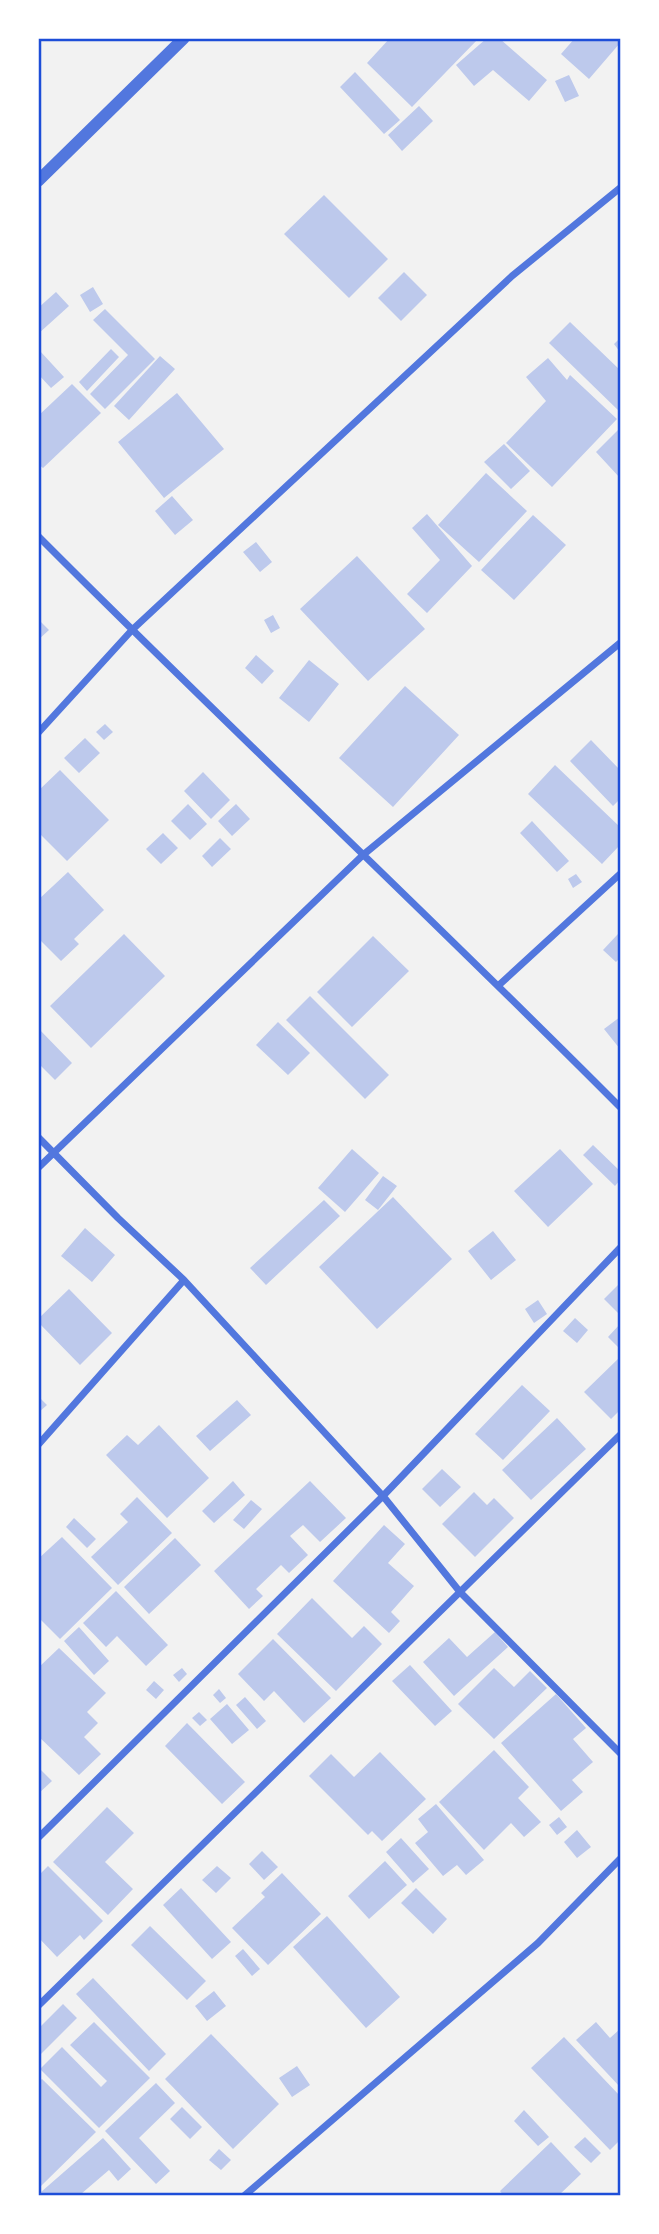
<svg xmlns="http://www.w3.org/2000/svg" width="659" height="2234" viewBox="0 0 659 2234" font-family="'Public Sans',sans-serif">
<rect width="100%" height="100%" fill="#f2f2f2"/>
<path fill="#bdc9ec" d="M390 38H479L412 107 367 63Z
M487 38H499L547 80 529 101 493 70 474 86 456 65Z
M575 38H618L620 43 589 79 561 54Z
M355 72 400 120 384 134 340 87Z
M569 75 579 96 565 102 555 81Z
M419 106 433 121 402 151 388 135Z
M324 195 388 259 349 298 284 234Z
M404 272 427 295 401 321 378 298Z
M93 287 103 304 90 312 80 295Z
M56 292 69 306 38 334V308Z
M105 309 155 359 105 409 90 394 128 355 93 320Z
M570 322 620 370V412L549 343Z
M620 338V352L614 344Z
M111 349 119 357 87 391 79 382Z
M40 351 64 377 51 388 38 374Z
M160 356 175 369 129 420 114 406Z
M548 358 567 380 570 375 617 419 552 487 506 443 546 401 526 377Z
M72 384 101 413 43 468 38 464V416Z
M177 393 224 449 164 498 118 442Z
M620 428V478L596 452Z
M504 444 530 471 511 489 484 462Z
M486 473 527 511 479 562 438 525Z
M172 496 193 520 175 535 155 511Z
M427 514 472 566 427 613 407 594 440 560 412 528Z
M533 515 566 545 514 600 481 570Z
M256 542 272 562 260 572 243 552Z
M357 556 425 629 368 681 300 609Z
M273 615 280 628 271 633 264 620Z
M38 619 49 630 38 640Z
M256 655 274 671 262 684 245 668Z
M309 660 339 684 309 722 279 698Z
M405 686 459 735 393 807 339 758Z
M105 724 113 732 104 740 96 732Z
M85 738 100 753 79 773 64 758Z
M591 740 620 770V799L613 806 570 761Z
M555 765 620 827V845L602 864 528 794Z
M60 770 109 820 67 861 38 832V791Z
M203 772 230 800 211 819 184 791Z
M188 804 207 824 190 840 171 821Z
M236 804 250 819 232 836 218 821Z
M532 821 569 861 557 872 520 833Z
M163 833 178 848 161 864 146 849Z
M220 838 231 849 212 867 202 856Z
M68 872 104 910 74 939 79 944 61 961 38 938V900Z
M576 874 582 882 573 888 568 879Z
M124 934 165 976 91 1048 50 1006Z
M618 934 620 936V958L616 962 603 950Z
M373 936 409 971 352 1027 317 992Z
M310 996 389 1075 365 1099 286 1020Z
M620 1017V1049L604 1029Z
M278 1022 310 1053 288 1075 256 1045Z
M38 1028 72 1063 55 1080 38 1063Z
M593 1145 620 1171V1180L615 1186 583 1155Z
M352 1149 379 1173 345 1212 318 1188Z
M560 1149 593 1184 548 1227 514 1191Z
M383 1176 397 1186 378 1210 365 1200Z
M393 1197 452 1259 377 1329 319 1267Z
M324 1200 340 1216 266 1285 250 1268Z
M85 1228 115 1255 92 1282 61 1256Z
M493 1231 516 1260 491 1280 468 1251Z
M620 1283V1315L604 1299Z
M69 1289 112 1333 80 1365 38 1322V1319Z
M538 1300 547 1314 534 1323 525 1309Z
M575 1318 588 1330 577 1343 563 1331Z
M620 1324V1349L608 1337Z
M620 1357V1410L611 1419 584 1392Z
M522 1385 550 1411 503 1460 475 1434Z
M38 1396 47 1405 38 1413Z
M237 1400 251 1415 210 1451 196 1436Z
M557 1418 586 1449 531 1500 502 1470Z
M159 1425 209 1478 167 1518 106 1455 127 1435 138 1445Z
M442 1469 461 1487 440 1507 422 1489Z
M233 1481 245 1495 214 1523 202 1511Z
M310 1481 346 1518 320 1542 303 1525 290 1536 308 1555 289 1573 281 1565 256 1589 263 1596 249 1609 214 1571Z
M474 1492 487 1505 494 1498 514 1518 475 1557 442 1524Z
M137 1497 172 1533 118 1585 91 1557 128 1522 120 1514Z
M251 1500 262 1509 244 1529 233 1520Z
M74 1518 96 1539 87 1548 66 1527Z
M384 1525 405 1544 388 1563 414 1586 391 1612 400 1621 389 1633 333 1581Z
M62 1537 112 1588 60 1639 38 1617V1559Z
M175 1538 201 1565 149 1614 124 1587Z
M116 1591 168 1645 146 1666 117 1636 106 1647 83 1623Z
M312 1598 352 1638 364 1626 382 1644 336 1691 277 1634Z
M79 1627 109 1661 94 1675 64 1641Z
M495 1632 508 1647 454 1696 423 1662 449 1638 467 1657Z
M273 1639 331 1698 304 1723 274 1691 264 1701 238 1674Z
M59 1648 106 1693 87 1712 98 1723 84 1737 101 1754 79 1775 38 1736V1668Z
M410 1665 452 1711 435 1726 392 1681Z
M182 1668 187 1674 179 1682 173 1675Z
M494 1668 514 1687 530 1671 547 1688 494 1739 458 1704Z
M154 1681 164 1690 156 1699 146 1690Z
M219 1689 226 1698 220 1703 213 1695Z
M556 1694 586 1728 573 1739 593 1762 572 1780 583 1792 561 1811 501 1743Z
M245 1697 266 1721 257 1729 236 1705Z
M227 1704 249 1730 232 1744 210 1719Z
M199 1712 207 1720 200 1726 192 1718Z
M187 1723 245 1782 222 1804 165 1746Z
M494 1750 529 1787 518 1798 541 1822 524 1837 511 1823 484 1850 439 1802Z
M380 1752 426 1799 382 1841 372 1831 368 1835 309 1776 331 1754 354 1777Z
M38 1767 52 1781 38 1794Z
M436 1804 484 1860 466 1875 457 1865 443 1876 415 1843 428 1832 418 1819Z
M107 1807 134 1833 105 1862 133 1889 108 1915 53 1862Z
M559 1817 567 1827 557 1835 549 1825Z
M577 1830 591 1847 577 1858 564 1842Z
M401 1838 429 1869 413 1883 386 1852Z
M262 1851 278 1867 264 1880 249 1864Z
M385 1861 407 1885 369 1919 348 1896Z
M48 1866 103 1921 84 1940 80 1935 57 1957 38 1937V1876Z
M217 1866 231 1878 216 1893 202 1880Z
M282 1873 321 1914 268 1965 232 1928 265 1897 261 1893Z
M181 1888 231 1942 212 1959 163 1905Z
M416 1888 447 1919 433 1934 401 1903Z
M327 1916 400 1997 366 2028 293 1947Z
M150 1926 206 1981 187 2000 131 1945Z
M243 1949 260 1969 252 1976 235 1956Z
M93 1978 166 2054 149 2071 76 1994Z
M214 1991 226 2006 207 2021 195 2006Z
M63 2004 77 2018 38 2057V2029Z
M94 2022 150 2078 99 2128 40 2069 62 2047 101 2087 107 2081 70 2045Z
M596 2022 610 2038 620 2029V2087L576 2040Z
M211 2034 279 2104 233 2149 165 2079Z
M564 2037 620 2096V2140L610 2150 531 2068Z
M297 2066 310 2085 292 2097 279 2078Z
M42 2079 96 2132 41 2186 38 2184V2082Z
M156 2083 175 2103 139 2138 170 2171 156 2184 105 2131Z
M182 2107 202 2127 190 2139 170 2119Z
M524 2110 549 2137 538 2146 514 2121Z
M585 2137 601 2153 591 2163 574 2147Z
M103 2138 131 2169 118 2181 109 2170 81 2194 82 2196H44L41 2192Z
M551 2142 581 2174 558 2196H504L500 2191Z
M219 2149 231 2160 221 2170 209 2160Z"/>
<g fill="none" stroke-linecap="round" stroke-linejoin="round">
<path stroke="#5277de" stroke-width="7" d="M38 536C230 729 428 914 620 1107
M38 733 132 630 512 276 620 188
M499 985 620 874
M38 1137 118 1218 184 1280 383 1496 460 1592 620 1753
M38 1168 363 855 620 643
M38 1445 184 1280
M38 1838 383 1496 620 1248
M38 2006 620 1435
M244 2196 538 1943 620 1859"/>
<path stroke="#5277de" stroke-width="12" d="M38 181 184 38"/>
</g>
<rect width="659" height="2234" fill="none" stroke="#ffffff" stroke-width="80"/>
<rect x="40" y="40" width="579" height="2154" fill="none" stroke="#1d4ed8" stroke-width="2.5"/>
</svg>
